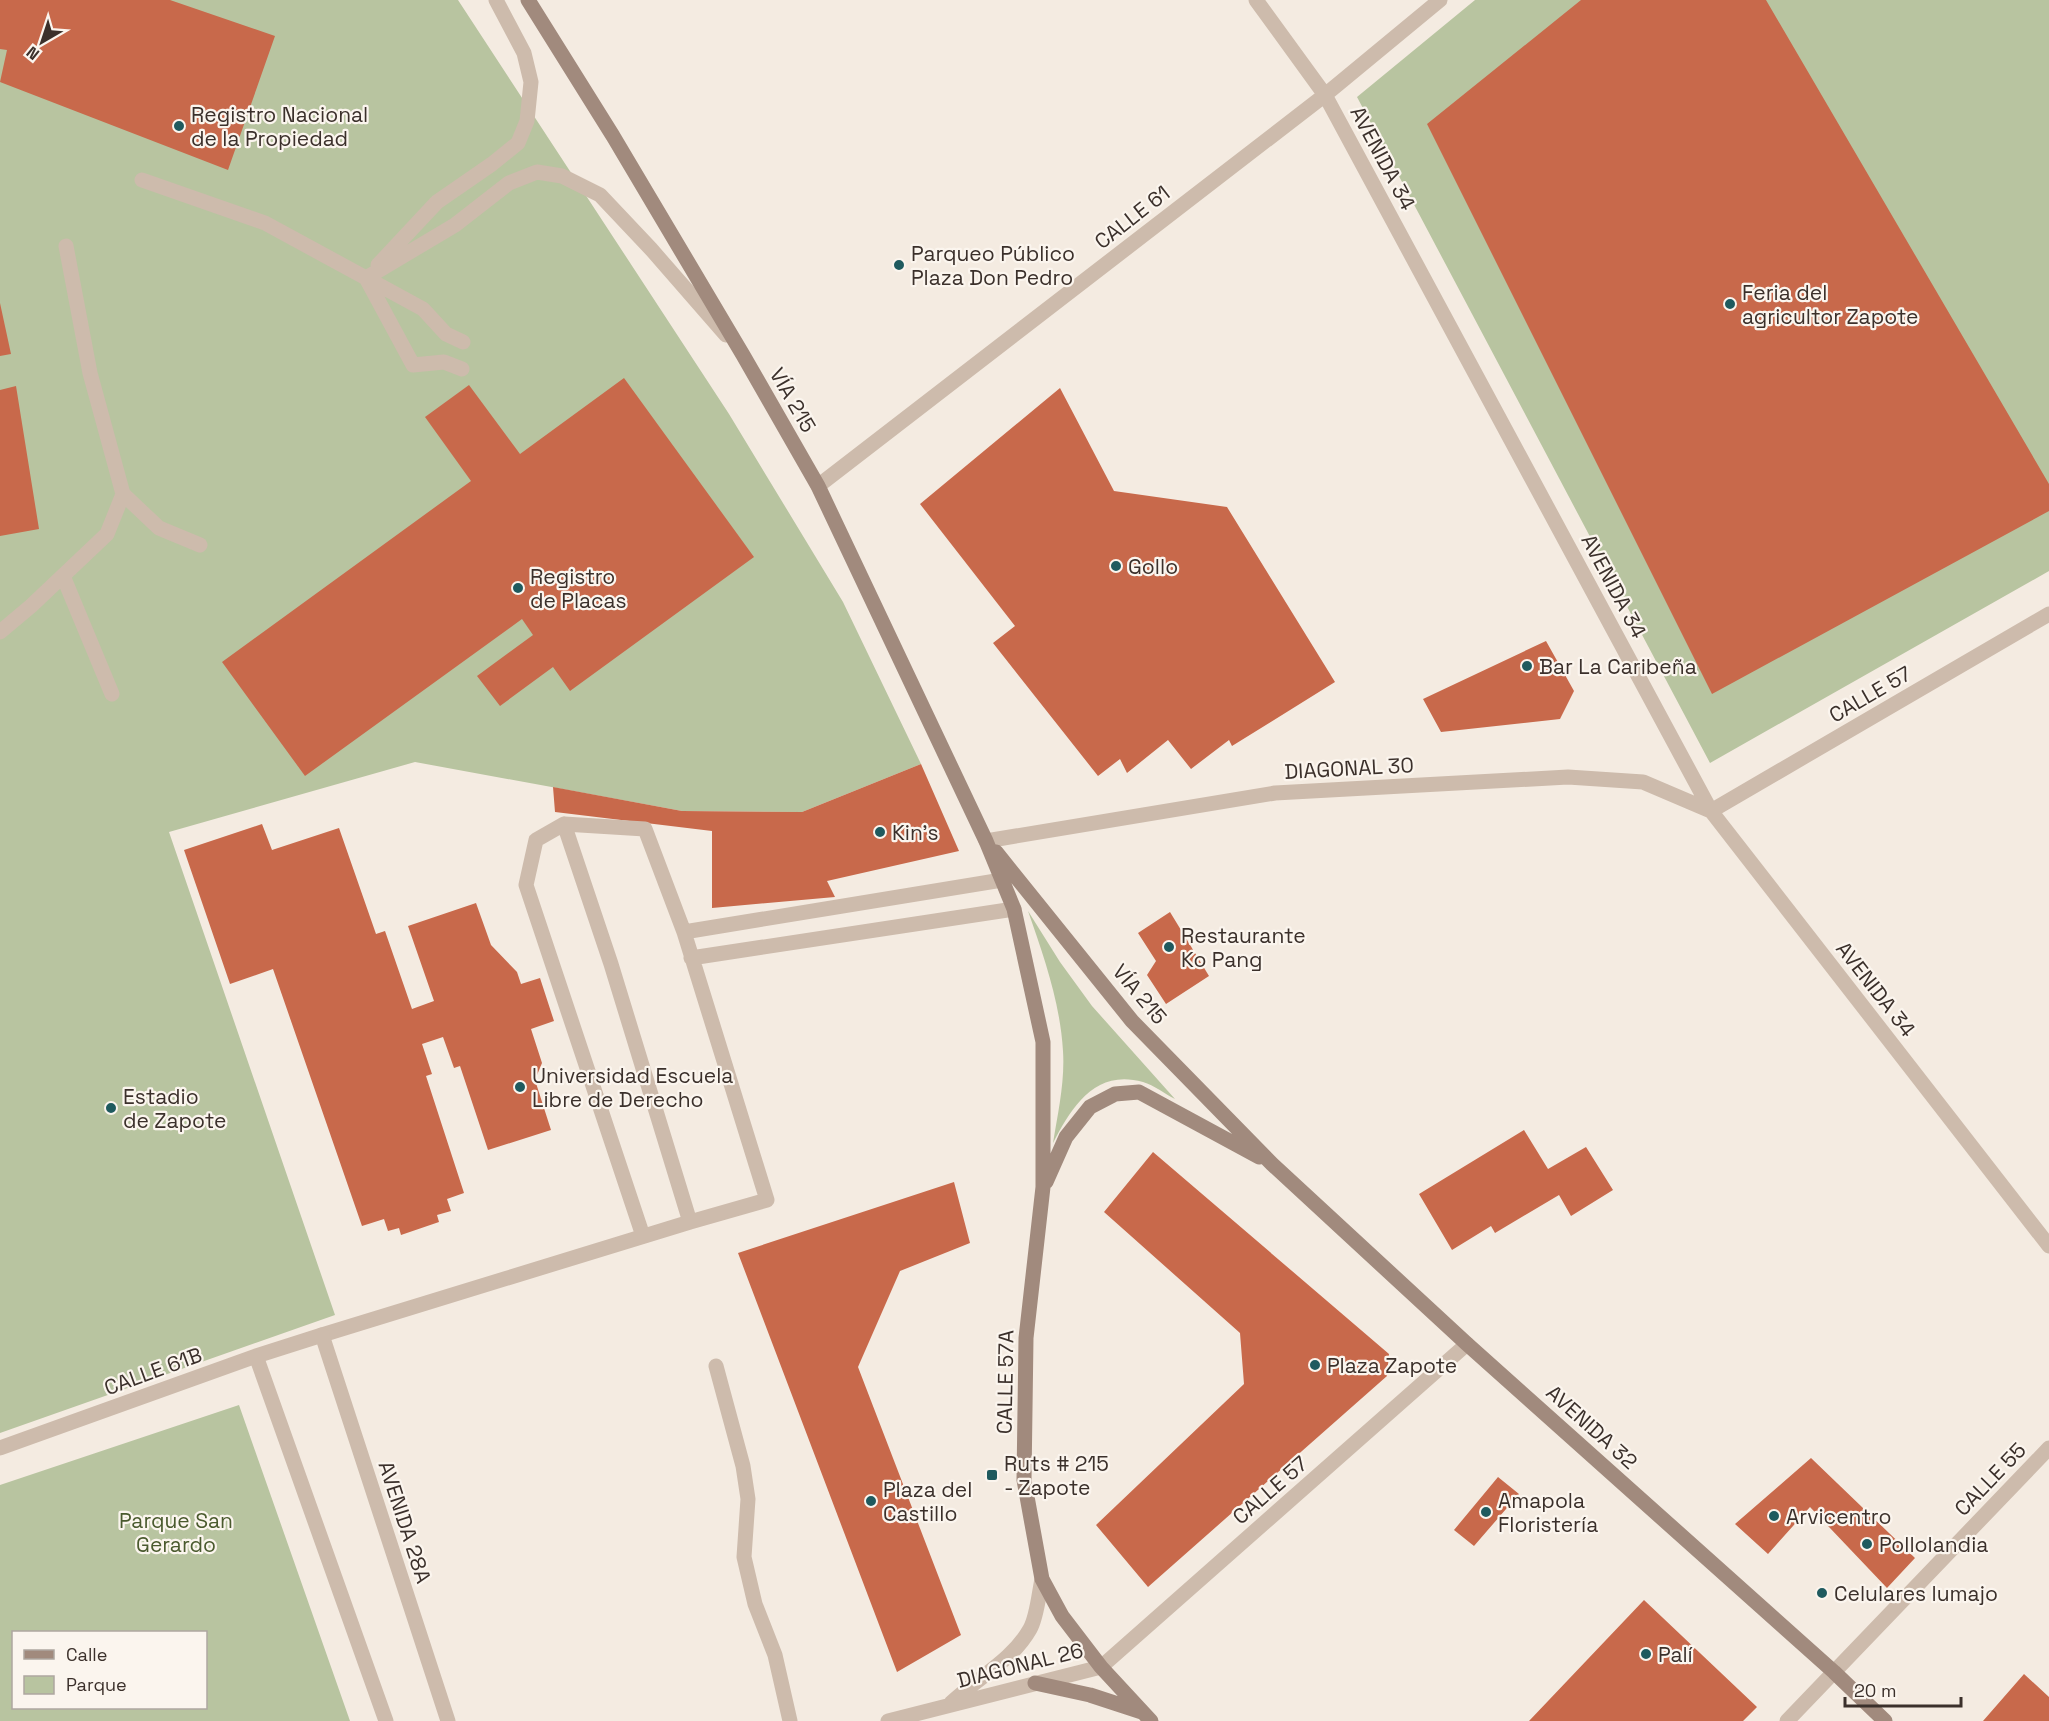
<svg xmlns="http://www.w3.org/2000/svg" width="2049" height="1721" viewBox="0 0 2049 1721" font-family="'Space Grotesk',sans-serif">
<rect width="100%" height="100%" fill="#f4ebe1"/>
<path fill="#b8c4a0" fill-rule="evenodd" d="M0 0H458L729 414 843 602 921 764 802 812 682 811 415 762 169 832 335 1315 0 1433Z
M1475 0H2049V571L1710 763 1357 97Z
M1028 911 1060 962 1092 1006 1175 1099C1165 1094 1154 1085 1143 1082 1095 1068 1071 1108 1053 1143 1058 1113 1065 1081 1063 1051 1060 1002 1044 957 1028 911Z
M239 1405 350 1721H0V1485ZM206 1632V1708H14V1632Z"/>
<path fill="#c8694b" d="M0 0H170L275 36 228 170 0 82 7 50 0 49Z
M1581 0H1766L2049 484V511L1712 694 1427 124Z
M0 303 11 354 0 356Z
M624 378 754 557 570 691 553 667 500 706 477 676 533 635 522 619 305 776 222 662 471 481 425 417 469 385 520 454Z
M16 386 39 529 0 536V390Z
M1060 388 1114 491 1227 507 1335 682 1232 746 1229 740 1191 769 1168 740 1127 773 1120 759 1098 776 993 643 1015 626 920 504Z
M1546 641 1574 691 1560 719 1441 732 1423 699Z
M921 764 959 851 827 881 835 897 712 908V831L555 812 553 787 682 811 802 812Z
M262 824 272 850 339 828 376 934 385 931 412 1009 434 1001 408 926 476 903 491 945 517 972 521 984 540 978 554 1021 531 1029 542 1063 535 1080 551 1130 488 1150 460 1066 454 1068 443 1037 422 1044 432 1074 426 1076 464 1193 447 1199 451 1211 437 1215 439 1222 401 1235 399 1228 388 1231 384 1219 362 1226 273 969 230 984 184 850Z
M1170 912 1209 976 1166 1004 1147 975 1156 961 1138 933Z
M1524 1130 1548 1169 1586 1147 1613 1190 1571 1216 1559 1195 1495 1233 1491 1226 1452 1250 1419 1194Z
M1153 1152 1389 1354 1387 1376 1148 1587 1096 1525 1244 1384 1240 1333 1104 1212Z
M954 1182 970 1243 900 1271 858 1367 961 1635 897 1672 738 1253Z
M1811 1458 1915 1558 1887 1588 1810 1507 1768 1554 1735 1524Z
M1498 1477 1519 1494 1474 1546 1454 1530Z
M1644 1600 1757 1707 1743 1721H1529Z
M2024 1674 2049 1697V1721H1983Z"/>
<g fill="none" stroke-linecap="round" stroke-linejoin="round">
<path stroke="#cdbbac" stroke-width="15" d="M142 180 265 223 423 309 446 334 463 342
M66 246 90 373 123 494 159 528 200 545
M378 265 437 202 492 164 518 143 527 121 531 82 524 53 496 0
M366 278 455 225 509 183 537 172 562 176 600 195 651 249 726 335
M366 278 413 365 444 362 462 369
M63 576 112 694
M0 632 31 606 107 534 123 494
M564 824 645 829 684 932 767 1200 690 1222 611 964Z
M564 824 536 840 526 885 643 1236
M684 932 1002 880
M691 958 1014 909
M322 1335 690 1222
M716 1366 743 1466 748 1499 744 1557 755 1604 775 1655 790 1721"/>
<path stroke="#cdbbac" stroke-width="15" d="M1256 0 1325 95 1711 811 2049 1246
M818 486 1325 95 1440 0
M1711 811 2049 614
M986 841 1275 793 1568 777 1643 782 1711 811
M256 1356 386 1721
M0 1448 256 1356 322 1335 448 1721
M1101 1667 1467 1344
M1787 1721 2049 1448"/>
<path stroke="#cdbbac" stroke-width="15" d="M951 1703C977 1678 1012 1661 1030 1629 1037 1617 1039 1593 1042 1579
M888 1721 1101 1667"/>
<path stroke="#a18a7d" stroke-width="15" d="M528 0 613 136 743 355 818 486 986 841 1014 909 1043 1042V1187L1026 1338 1024 1480 1042 1579 1062 1616 1101 1667 1151 1721
M996 852 1132 1021 1272 1164 1467 1344 1834 1672 1885 1721
M1046 1182 1066 1137 1090 1107 1115 1094 1139 1092 1259 1157
M1035 1683 1090 1695 1142 1712"/>
</g>
<g fill="#1f5a5e" stroke="#fbf5ee" stroke-width="2">
<circle cx="179" cy="126" r="6"/>
<circle cx="899" cy="265" r="6"/>
<circle cx="1730" cy="304" r="6"/>
<circle cx="1116" cy="566" r="6"/>
<circle cx="518" cy="588" r="6"/>
<circle cx="1527" cy="666" r="6"/>
<circle cx="880" cy="832" r="6"/>
<circle cx="1169" cy="947" r="6"/>
<circle cx="520" cy="1087" r="6"/>
<circle cx="111" cy="1108" r="6"/>
<circle cx="1315" cy="1365" r="6"/>
<rect x="986" y="1469" width="12" height="12" rx="3"/>
<circle cx="871" cy="1501" r="6"/>
<circle cx="1486" cy="1512" r="6"/>
<circle cx="1774" cy="1516" r="6"/>
<circle cx="1867" cy="1544" r="6"/>
<circle cx="1822" cy="1593" r="6"/>
<circle cx="1646" cy="1654" r="6"/>
</g>
<g text-anchor="middle" dominant-baseline="central" stroke-width="4.5" stroke-linejoin="round" paint-order="stroke">
<g font-size="21" fill="#3b302b" stroke="#fbf5ee" text-anchor="start">
<text x="191" y="114">Registro Nacional<tspan x="191" dy="24">de la Propiedad</tspan></text>
<text x="911" y="253">Parqueo Público<tspan x="911" dy="24">Plaza Don Pedro</tspan></text>
<text x="1742" y="292">Feria del<tspan x="1742" dy="24">agricultor Zapote</tspan></text>
<text x="1128" y="566">Gollo</text>
<text x="530" y="576">Registro<tspan x="530" dy="24">de Placas</tspan></text>
<text x="1539" y="666">Bar La Caribeña</text>
<text x="892" y="832">Kin's</text>
<text x="1181" y="935">Restaurante<tspan x="1181" dy="24">Ko Pang</tspan></text>
<text x="532" y="1075">Universidad Escuela<tspan x="532" dy="24">Libre de Derecho</tspan></text>
<text x="123" y="1096">Estadio<tspan x="123" dy="24">de Zapote</tspan></text>
<text x="1327" y="1365">Plaza Zapote</text>
<text x="1004" y="1463">Ruts # 215<tspan x="1004" dy="24">- Zapote</tspan></text>
<text x="883" y="1489">Plaza del<tspan x="883" dy="24">Castillo</tspan></text>
<text x="1498" y="1500">Amapola<tspan x="1498" dy="24">Floristería</tspan></text>
<text x="1786" y="1516">Arvicentro</text>
<text x="1879" y="1544">Pollolandia</text>
<text x="1834" y="1593">Celulares lumajo</text>
<text x="1658" y="1654">Palí</text>
</g>
<g font-size="21" fill="#3b302b" stroke="#fbf5ee">
<text transform="translate(1383 158) rotate(62)">AVENIDA 34</text>
<text transform="translate(1132 217) rotate(-38)">CALLE 61</text>
<text transform="translate(793 400) rotate(60)">VÍA 215</text>
<text transform="translate(1614 586) rotate(62)">AVENIDA 34</text>
<text transform="translate(1870 694) rotate(-30)">CALLE 57</text>
<text transform="translate(1349 768) rotate(-3)">DIAGONAL 30</text>
<text transform="translate(1876 989) rotate(52)">AVENIDA 34</text>
<text transform="translate(1140 994) rotate(50)">VÍA 215</text>
<text transform="translate(153 1371) rotate(-20)">CALLE 61B</text>
<text transform="translate(1005 1382) rotate(-89)">CALLE 57A</text>
<text transform="translate(1592 1427) rotate(42)">AVENIDA 32</text>
<text transform="translate(1990 1479) rotate(-46)">CALLE 55</text>
<text transform="translate(1270 1490) rotate(-41)">CALLE 57</text>
<text transform="translate(405 1522) rotate(72)">AVENIDA 28A</text>
<text transform="translate(1020 1665) rotate(-14)">DIAGONAL 26</text>
</g>
<g font-size="21" fill="#4a5a2e" stroke="#fbf5ee">
<text x="176" y="1520">Parque San<tspan x="176" dy="24">Gerardo</tspan></text>
</g>
</g>
<rect x="12" y="1631" width="195" height="78" fill="#fbf5ee" stroke="#aea6a0" stroke-width="1.5"/>
<rect x="24" y="1650" width="30" height="9" fill="#a18a7d" stroke="#aea6a0" stroke-width="1.5"/>
<text x="66" y="1661" font-size="18" fill="#3b302b">Calle</text>
<rect x="24" y="1676" width="30" height="18" fill="#b8c4a0" stroke="#aea6a0" stroke-width="1.5"/>
<text x="66" y="1691" font-size="18" fill="#3b302b">Parque</text>
<g transform="translate(42 42) rotate(219)" stroke="#fbf5ee" stroke-width="4.5" paint-order="stroke">
<path d="M0-4.5L10 22L0 15L-10 22Z" fill="#3b302b"/>
<text y="-9" font-size="16" font-weight="bold" text-anchor="middle" fill="#3b302b">N</text>
</g>
<path d="M1845 1697v9h116v-9" fill="none" stroke="#3b302b" stroke-width="3"/>
<text x="1854" y="1697" font-size="18" fill="#3b302b" stroke="#fbf5ee" stroke-width="4.5" paint-order="stroke">20 m</text>
</svg>
